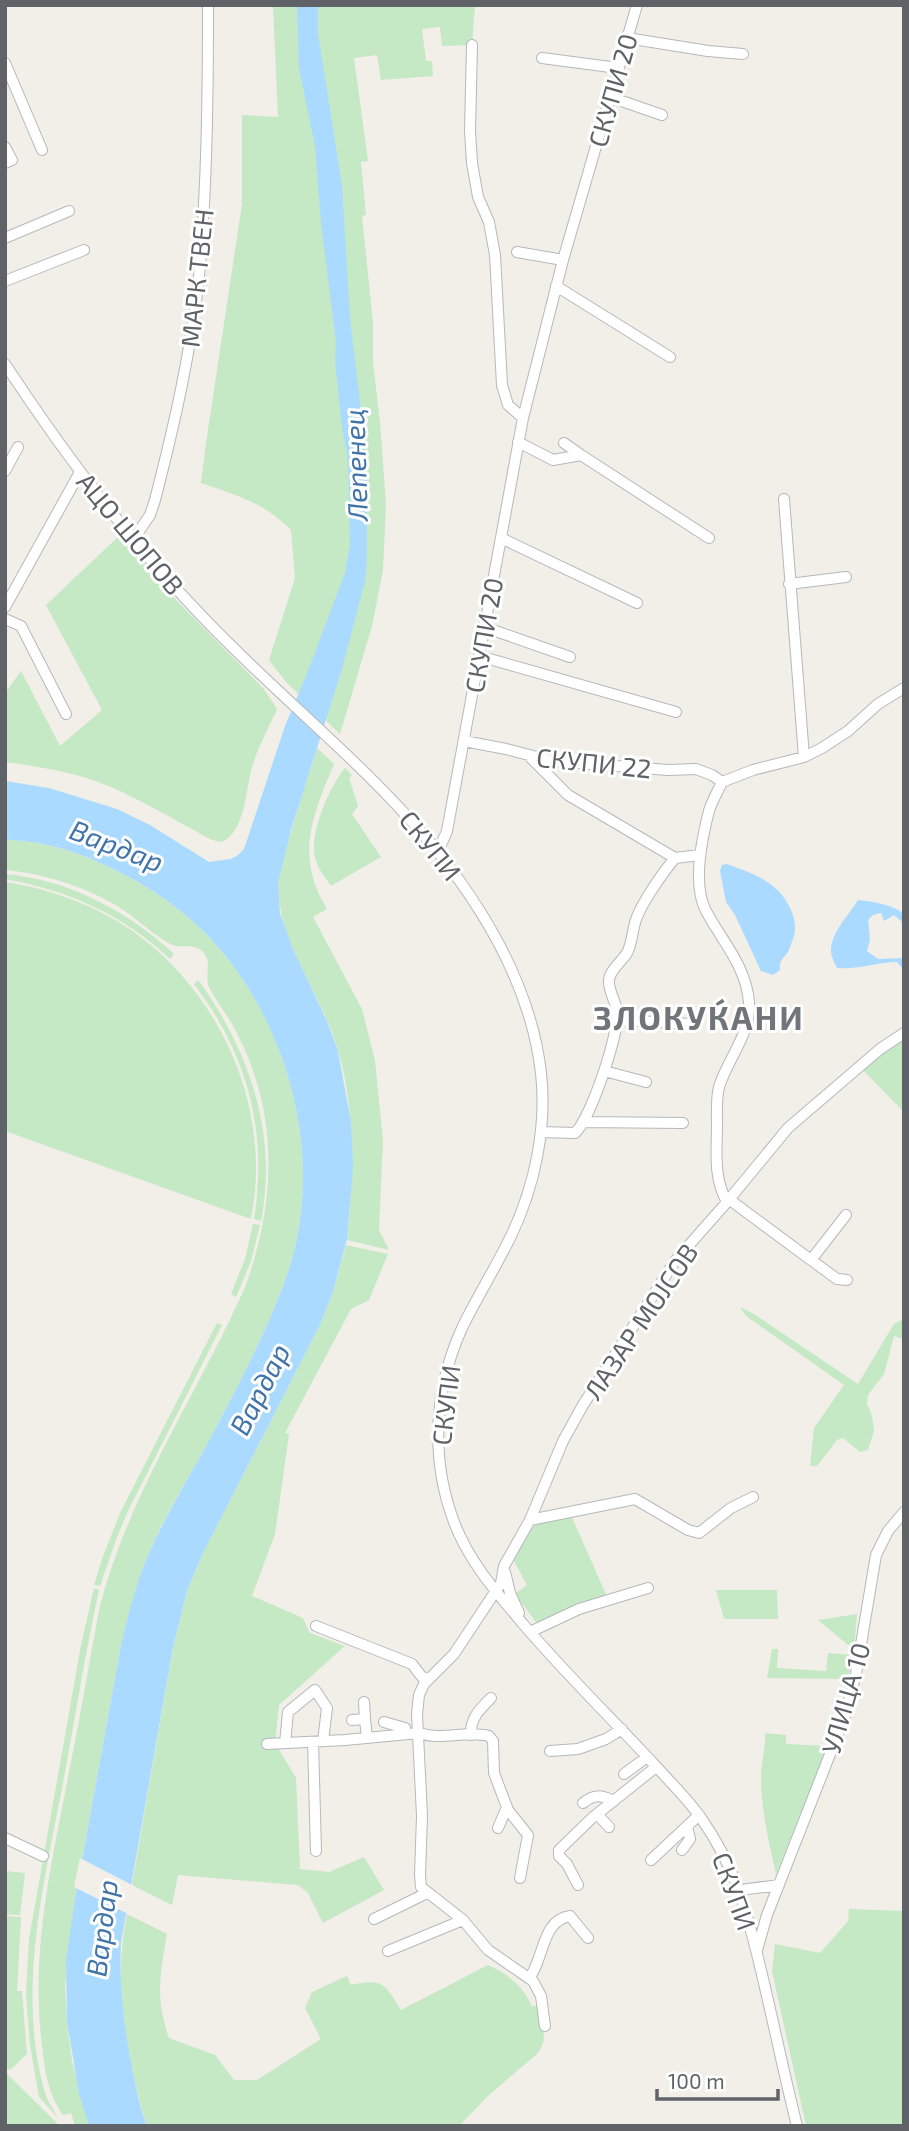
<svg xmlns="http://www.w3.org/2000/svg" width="909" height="2131" viewBox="0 0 909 2131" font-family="'Exo 2',sans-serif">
<rect width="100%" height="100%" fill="#f1efe8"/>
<path fill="#c5e8c5" d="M273 5H475L472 45 442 46 440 27 422 29 426 61H432L433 76 381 80 377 55 354 58 368 161 361 162 366 215 362 216 373 323V363L380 422 386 504 383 570 372 626 340 734 286 682 269 660 295 578 291 530C265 503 236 495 201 483L206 443 242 204V115L278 117Z
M120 535 177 601 263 688 277 709C269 727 259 745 253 764 245 787 247 830 222 842L212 840C174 820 136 796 96 781 67 771 35 766 5 762V693L21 671 60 746 102 710 46 605Z
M317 748 334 764C312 817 295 856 327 909L313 917 362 1009 375 1061 383 1140 379 1230 389 1250 347 1240C354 1167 357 1089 327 1020 308 976 279 935 278 886 278 875 283 861 286 850 295 816 306 782 317 748Z
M345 768 352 775 349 778 358 806 352 814 381 857 331 886C325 877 317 868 315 857 309 834 330 785 345 768Z
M5 839C21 841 37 842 52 846 71 850 89 858 107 866 160 891 203 923 237 971 296 1055 321 1169 289 1269 269 1329 236 1390 206 1446 186 1483 162 1519 147 1558 136 1586 128 1616 121 1645L75 1899 65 1986 67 2022 72 2061 89 2126H75L71 2113 63 2115C47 2092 45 2071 42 2045 30 1952 52 1862 69 1772 80 1718 89 1664 99 1610 128 1494 198 1394 246 1285 276 1199 279 1116 237 1033 229 1017 217 1003 209 987 204 976 213 962 203 952 193 942 184 949 173 945 162 941 136 919 125 911 90 888 47 874 5 870Z
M5 874C68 879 129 912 174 954L170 959C124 915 67 890 5 879Z
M5 882C52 889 100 907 138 935 225 1000 272 1113 251 1219L5 1131Z
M198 980C249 1049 278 1134 261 1221L254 1219C268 1132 248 1055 194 984Z
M904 1033V1112L859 1066Z
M253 1224 260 1225 251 1261 236 1297 231 1294 245 1259Z
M346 1245 388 1254 369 1300 351 1309 285 1433 289 1434 275 1534 252 1596 303 1618 310 1633 345 1646 279 1705 275 1743 296 1778 300 1869 329 1872 364 1857 384 1890 323 1923 308 1893 298 1885 178 1875 172 1905 132 1885 173 1647 187 1591 203 1553 320 1325 333 1292Z
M740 1307 754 1314 858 1384 894 1324 904 1319V1339L894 1336 884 1374 868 1395 867 1404 872 1416 874 1431 868 1450 860 1452 843 1438 837 1440 817 1466H810L814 1428 844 1385 746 1316Z
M217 1323 222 1325 128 1511 117 1537 100 1586 94 1585 103 1556 121 1511Z
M571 1515 608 1599 541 1629 515 1594 527 1585 514 1561 521 1543 534 1526 538 1523Z
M94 1588 99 1590C85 1654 75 1718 63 1783 44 1883 16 1992 45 2093 48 2102 54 2109 57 2117L39 2097 37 2086 30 2045 26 1994 29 1939 81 1645Z
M716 1590H777L778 1619H724Z
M857 1614 854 1650 818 1620Z
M772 1649H778L777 1668 826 1671 828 1653 853 1655 848 1679 767 1678Z
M765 1733 786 1735V1744L828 1746 776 1874C769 1842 761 1810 761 1777 761 1762 766 1748 765 1733Z
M5 1871 25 1873 20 1915 5 1914Z
M849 1909 904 1911V2126H806L772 1971 775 1944 820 1953 848 1921Z
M127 1914 167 1934C160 1974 155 1998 169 2038L215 2055 234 2080H257L321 2039 305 2008 312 1992 347 1976 351 1985C383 1978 385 1984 401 2010L488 1965C508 1974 523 1986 532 2006H541L544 2040 539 2052 489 2095 459 2126H147C141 2109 137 2091 133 2074 121 2019 116 1969 127 1914Z
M5 1916 21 1917 17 1991H22L27 2054 10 2070 5 2067Z
M5 2072 60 2126H5Z"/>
<path fill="#aadaff" d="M297 5H318V34L342 185 350 319 364 435 367 500V556L365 581 342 669 291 830 278 883 280 913 293 949 327 1021 338 1051 351 1122 353 1168 347 1239 333 1292 320 1325 203 1553 187 1591 173 1647 121 1943C119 1988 124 2029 133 2073 137 2091 140 2109 147 2126H89L79 2094 67 2022 66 1960 75 1899 121 1645C128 1616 135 1586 147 1558 163 1519 186 1483 206 1446 236 1390 269 1329 289 1269 321 1169 296 1055 237 971 203 923 160 891 107 866 89 858 71 850 52 846 37 842 21 841 5 839V781L49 788 117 809 150 825 209 862 230 859 237 856 244 849 285 726 306 676 345 573 350 544 349 484 347 453 342 427 335 361 336 342 321 223 315 147 299 68Z
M727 864C754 874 779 882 791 910 795 919 796 927 794 936 792 941 790 948 788 952 783 959 779 960 780 970L773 975 761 971 735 915 726 902 720 871 722 865Z
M858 900C874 902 890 904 903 913L904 929 901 921 894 915 884 921 881 913 873 915 868 920 870 940 867 951 878 959 904 958V970L897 962C877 962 858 970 837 968 835 964 831 956 831 951 831 932 849 915 858 900Z"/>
<path fill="#f1efe8" d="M80 1858 136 1887 130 1915 74 1887Z"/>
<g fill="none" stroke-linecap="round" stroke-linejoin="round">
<g stroke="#b5b8bc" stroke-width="12">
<path id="minor" d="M627 38 708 51 743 54
M472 45 470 131 472 163 478 197 489 222 495 255 502 385 508 405 523 418
M542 58 618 68
M5 63 42 150
M610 97 662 115
M5 147 12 160 5 163
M5 238 69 211
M517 252 563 260
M5 281 84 250
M556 286 670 357
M5 364C63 452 125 536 198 612 303 724 425 805 499 944 520 984 536 1028 541 1073 547 1127 535 1186 511 1236 496 1267 477 1297 462 1328 434 1390 430 1458 454 1522 469 1562 497 1593 524 1625 565 1673 610 1717 653 1763 669 1781 687 1798 701 1818 739 1872 749 1920 764 1983 775 2030 785 2078 797 2126
M518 442 553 460 581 455 709 538
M564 443 581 455
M5 471 18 447
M784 499 804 757
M501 538 637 603
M133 540 150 515 155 500C174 426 191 352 199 276 207 186 208 96 208 5
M789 584 846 577
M5 607 80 472
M5 619 21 626 66 714
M484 627 570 657
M479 656 676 712
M464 741 506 749 552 761 668 770 696 769 712 775 722 782
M530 757 568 795 675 858 700 855
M438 852 447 831 523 418 563 260 637 5
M617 1020 691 1024
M604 1071 646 1082
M583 1122 683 1123
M541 1132 575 1133C591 1118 619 1034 617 1012 616 1001 608 991 609 980 610 970 622 961 627 953 633 942 632 928 637 917 643 901 664 871 675 858
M730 1200 811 1260 846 1215
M727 1202C713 1177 717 1152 717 1124 717 1112 716 1099 719 1087 728 1058 751 1034 749 1002 746 966 722 941 706 911 692 885 702 838 709 811 712 801 718 791 722 782L753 770 804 757 822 748 848 731 878 704 904 688
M811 1260 837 1279 847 1280
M530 1520 635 1499 688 1530 699 1533 731 1508 753 1497
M505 1572 510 1593 519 1613
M316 1626 412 1664 422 1677 427 1679
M530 1632 579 1609 648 1588
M364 1702 365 1719
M352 1720 365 1719 367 1738
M384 1722 405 1728
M471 1735C470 1718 480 1709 491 1698
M313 1742 316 1851
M285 1743 288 1712 315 1690 327 1708 323 1741
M267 1744 345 1740 419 1733C442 1741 466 1730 489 1736L493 1741 494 1773 508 1810 528 1835 520 1878
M550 1751 578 1749 606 1739 622 1729
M624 1774 647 1757
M583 1803C594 1794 601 1795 614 1801
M597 1814 609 1827
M498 1828 507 1807
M5 1838 43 1856
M682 1850 690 1839 687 1826
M651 1860 699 1815
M578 1885 567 1864 559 1856V1850L592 1818 656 1767
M740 1890 779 1885
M374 1919 427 1893
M757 1950 767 1915 845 1716 856 1674 876 1555 888 1531 904 1512
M388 1951 463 1920
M530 1977C544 1958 542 1920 570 1916L588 1938
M545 2026 541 1996 533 1981 488 1950 463 1920 421 1887 420 1875 422 1816 417 1714 419 1695 424 1684 454 1654 501 1583 504 1566 530 1520 563 1441 583 1405 675 1261 727 1202 788 1128 880 1049 904 1033"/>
</g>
<use href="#minor" stroke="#fff" stroke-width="10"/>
</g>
<g text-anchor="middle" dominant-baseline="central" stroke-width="6" stroke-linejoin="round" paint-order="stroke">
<g font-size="26" fill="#5f6368" stroke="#fff">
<text transform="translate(612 90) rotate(-74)">СКУПИ 20</text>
<text transform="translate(196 278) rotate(-84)">МАРК ТВЕН</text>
<text transform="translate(131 533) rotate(50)">АЦО ШОПОВ</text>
<text transform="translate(483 635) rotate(-80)">СКУПИ 20</text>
<text transform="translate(594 762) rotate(6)">СКУПИ 22</text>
<text transform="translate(431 845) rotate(51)">СКУПИ</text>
<text transform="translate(640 1321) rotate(-56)">ЛАЗАР МОЈСОВ</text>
<text transform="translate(445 1405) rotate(-83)">СКУПИ</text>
<text transform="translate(845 1698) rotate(-74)">УЛИЦА 10</text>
<text transform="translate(735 1891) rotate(70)">СКУПИ</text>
</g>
<g font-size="28" font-style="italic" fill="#4174aa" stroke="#fff">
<text transform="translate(355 465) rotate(-92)">Лепенец</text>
<text transform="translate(117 845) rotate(21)">Вардар</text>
<text transform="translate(259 1389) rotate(-63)">Вардар</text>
<text transform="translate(101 1928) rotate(-83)">Вардар</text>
</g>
<g font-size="33" font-weight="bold" letter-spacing="2" fill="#70757a" stroke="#fff">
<text x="699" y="1017">ЗЛОКУЌАНИ</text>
</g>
</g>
<rect width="909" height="2131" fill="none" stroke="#5f6368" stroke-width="14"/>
<path d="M657 2089v10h121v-10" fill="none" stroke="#5f6368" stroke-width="3.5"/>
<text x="668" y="2089" font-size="21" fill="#5f6368" stroke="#ffffff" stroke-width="5" paint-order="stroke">100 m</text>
</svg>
